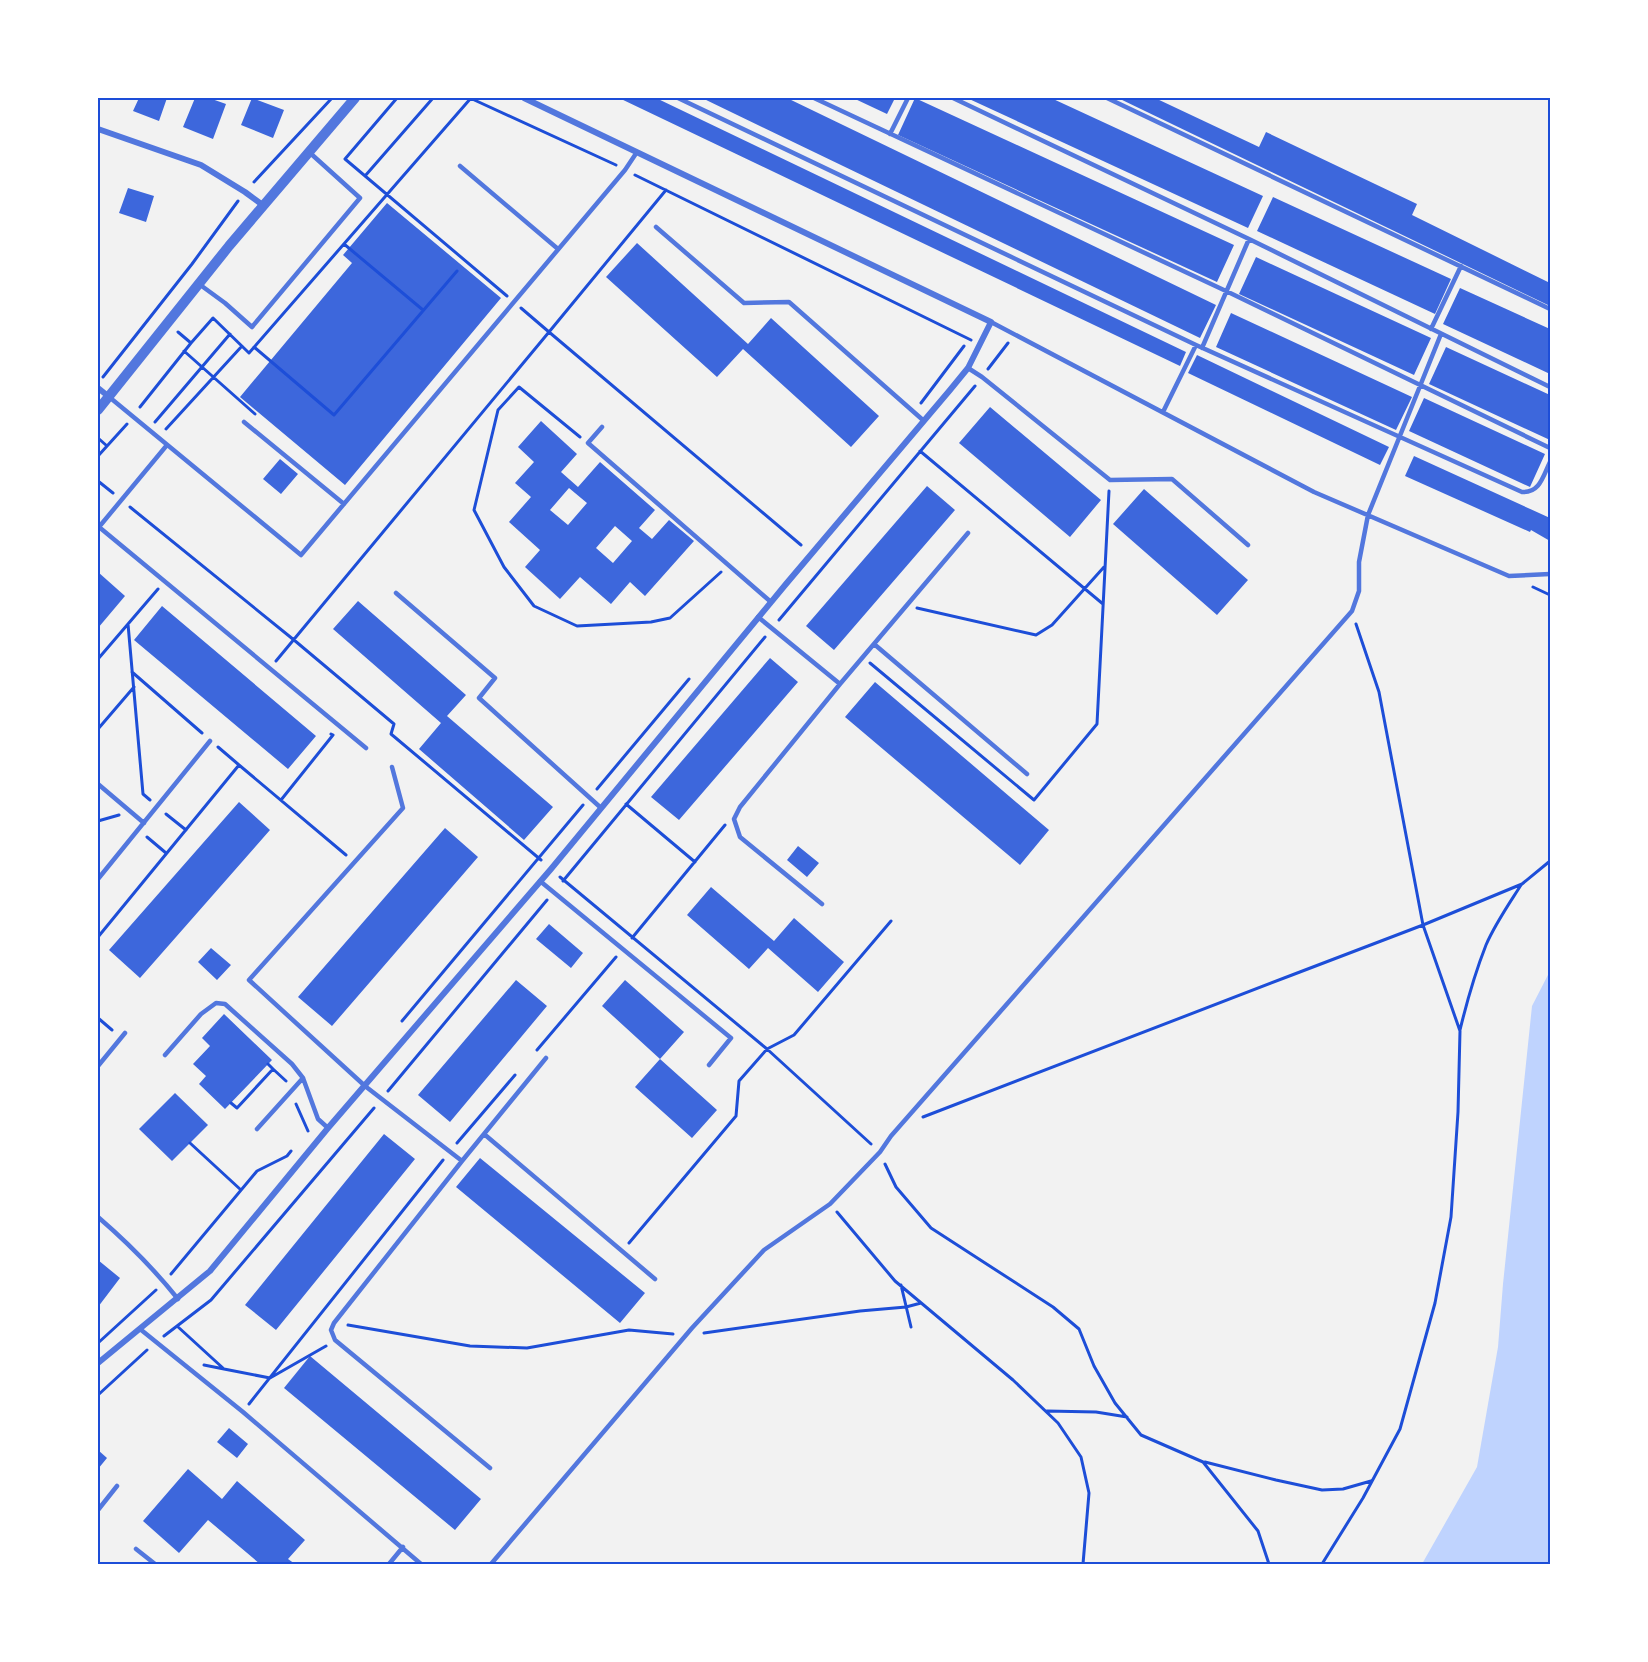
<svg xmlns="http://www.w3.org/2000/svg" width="1648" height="1662" viewBox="0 0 1648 1662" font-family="Montserrat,sans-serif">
<rect width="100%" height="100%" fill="#f2f2f2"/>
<path fill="#bfd3fe" d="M1550 971V1564H1422L1477 1467 1498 1347 1503 1284 1532 1006Z"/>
<path fill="#3d67dc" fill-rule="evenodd" d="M139 98H167L159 121 133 111Z
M195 98H209L226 104 213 139 183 127Z
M252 98 284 110 273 138 241 125Z
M619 98H656L1186 352 1180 366Z
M702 98H787L1216 305 1200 338Z
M853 98H895L887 114Z
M915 98 1234 245 1217 282 898 135Z
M967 98H1051L1263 196 1248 228Z
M1118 98H1155L1259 147 1266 132 1417 204 1412 215 1550 283V306Z
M128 188 154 196 146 222 119 213Z
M1273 197 1451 279 1435 314 1257 231Z
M387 203 501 298 345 485 240 397 352 263 343 255Z
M637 243 748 344 771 318 879 416 851 447 743 349 717 377 606 277Z
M1256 257 1431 338 1414 375 1239 294Z
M1460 288 1550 329V374L1443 324Z
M1231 313 1412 397 1396 430 1216 347Z
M1446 347 1550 395V440L1429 384Z
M1197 355 1389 447 1380 465 1188 373Z
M1424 398 1545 454 1530 487 1409 431Z
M990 407 1101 500 1070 537 959 443Z
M541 421 577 454 561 472 578 487 600 462 655 510 639 528 652 539 669 520 694 541 645 596 630 582 611 604 580 577 560 599 525 567 540 550 509 522 531 497 515 483 534 462 518 447ZM569 488 587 503 568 525 550 510ZM615 526 632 541 613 563 596 548Z
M1414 456 1550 518V541L1531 530 1530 532 1405 476Z
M280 459 298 474 281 494 263 479Z
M927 486 955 510 834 650 806 626Z
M1144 489 1248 580 1217 615 1113 524Z
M98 572 125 596 98 628Z
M358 601 466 695 447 716 553 807 524 840 419 749 441 723 333 629Z
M162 606 316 736 288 769 134 640Z
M770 658 798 682 679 820 651 797Z
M875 682 1049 830 1020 865 845 717Z
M239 802 270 830 140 978 109 950Z
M445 828 478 857 332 1026 298 997Z
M798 846 819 863 807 877 787 860Z
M711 887 774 941 794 918 844 962 818 992 768 948 749 969 687 915Z
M549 924 583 953 571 968 536 939Z
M211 948 231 965 217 980 198 962Z
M516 980 547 1006 450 1122 418 1095Z
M625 980 684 1032 660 1059 602 1006Z
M224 1014 272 1060 225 1109 199 1084 206 1076 193 1064 210 1046 202 1038Z
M660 1059 717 1110 692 1138 635 1087Z
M175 1093 208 1125 172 1161 139 1129Z
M384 1134 415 1159 276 1330 245 1305Z
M480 1158 645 1293 620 1323 456 1187Z
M98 1260 120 1278 98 1307Z
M310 1356 481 1499 455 1530 284 1388Z
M229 1428 248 1444 237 1458 217 1442Z
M98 1450 107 1458 98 1469Z
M188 1469 222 1499 237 1481 305 1540 288 1559 295 1564H260L208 1520 179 1553 143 1521Z"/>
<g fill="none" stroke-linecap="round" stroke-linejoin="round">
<path stroke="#1d4ed8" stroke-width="3" d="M397 98 345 159 507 296
M470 98 616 165
M635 175 971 340
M365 176 433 98
M254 182 332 98
M666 190 549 332 801 545
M344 244 423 310
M178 332 191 343
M254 347 334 415 457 271
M184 351 255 414
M988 369 1008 343
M103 377 192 264 238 201
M921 403 964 346
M140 407 191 343 213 318 249 353 471 98
M155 422 230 334
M166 429 242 346
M580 437 519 387 498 410 474 510 504 567 534 606 577 626 651 622 670 618 721 572
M98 438 107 446
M920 451 1103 604
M98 456 127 424
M98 481 113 493
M130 507 294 640 394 724 391 734 541 860
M1533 587 1550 595
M917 608 1036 635 1052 625 1104 567
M779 620 975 386
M128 624 143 794 150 800
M98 659 158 589
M276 661 549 332 521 308
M870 663 1034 800 1097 724 1109 491
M132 672 202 733
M98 729 134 687
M239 765 346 855
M597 789 689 679
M281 800 333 735 331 734
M626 804 695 862
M166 814 186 830
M98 821 119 815
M147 837 166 853
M560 877 767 1049 871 1144
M563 881 765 637
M98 937 239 765 218 747
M632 938 725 825
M98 1018 112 1030
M402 1021 583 805
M1460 1030C1467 1001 1475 973 1486 945 1495 924 1509 904 1521 885
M537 1050 616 957
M268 1064 273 1069
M388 1091 547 900
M231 1103 237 1108 273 1069 286 1081
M296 1104 308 1131
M923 1117 1292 975 1423 925 1522 884 1550 861
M190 1143 241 1190
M457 1143 515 1075
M885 1164 896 1187 931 1228 1053 1307 1079 1329 1094 1366 1115 1403 1141 1435 1203 1462 1258 1531 1269 1564
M837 1212 895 1281 1013 1380 1058 1423 1081 1457 1089 1493 1083 1564
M629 1243 736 1116 739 1081 767 1049 794 1035 891 921
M171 1274 257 1171 287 1156 291 1151
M901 1285 911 1327
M348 1325 470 1346 527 1348 629 1330 673 1334
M177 1326 224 1369 270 1378 326 1346
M704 1333 860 1311 906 1307 921 1303
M164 1336 211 1300 374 1108
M98 1343 156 1290
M204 1365 224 1369
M98 1395 147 1350
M249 1404 443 1160
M1047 1411 1096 1412 1127 1417
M1205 1462 1276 1480 1322 1490 1343 1489 1371 1481
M1322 1564 1363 1498 1400 1429 1435 1303 1451 1217 1458 1112 1460 1031 1423 925 1379 692 1356 624"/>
<path stroke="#5277de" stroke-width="4.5" d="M678 98 1196 345 1522 492C1540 493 1543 476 1550 462
M814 98 1226 291 1550 448
M953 98 1249 239 1550 387
M1107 98 1550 309
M890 134 908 98
M460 166 558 249
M656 227 744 303 789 302 924 421
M199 284 225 303 252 327 360 198 309 152
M991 322 1314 492 1509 576 1550 574
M1431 329 1461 266
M1202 348 1249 239
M968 368 982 377 1110 480 1172 479 1248 545
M108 396 301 555 625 170 637 152
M1163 412 1196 345
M244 422 344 504
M602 427 588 443 771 602
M167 445 99 527 366 748
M396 593 495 678 479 698 600 807
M758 617 840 684
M874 644 1027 774
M392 767 403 808 249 980 365 1086 462 1161
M98 784 144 823
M98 879 210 741
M540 881 731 1038 709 1065
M822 904 740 837 734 819 740 807 840 684 968 533
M165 1055 201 1014 216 1003 225 1004 292 1064 303 1078
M98 1066 125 1033
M257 1129 303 1078 318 1119 328 1128
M484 1134 655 1279
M98 1217C127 1242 154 1269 178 1299
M140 1329 243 1412 421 1564
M490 1468 335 1340 331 1330 334 1323 462 1161 546 1058
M98 1510 117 1486
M136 1549 155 1564
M389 1564 403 1547
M491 1564 692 1328 764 1250 830 1204 880 1152 891 1136 1352 611 1359 591V562L1368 515 1441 334"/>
<path stroke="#5277de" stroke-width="6" d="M98 129 201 165 245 192 264 206
M98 388 108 396
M98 1363 210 1271 328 1128 551 869 786 584 950 390 968 368 991 322 524 98"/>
<path stroke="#5277de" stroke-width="10" d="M98 410 229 246 355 98"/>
</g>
<rect width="1648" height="1662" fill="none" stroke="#ffffff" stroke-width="198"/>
<rect x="99" y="99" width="1450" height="1464" fill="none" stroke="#1d4ed8" stroke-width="2"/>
</svg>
